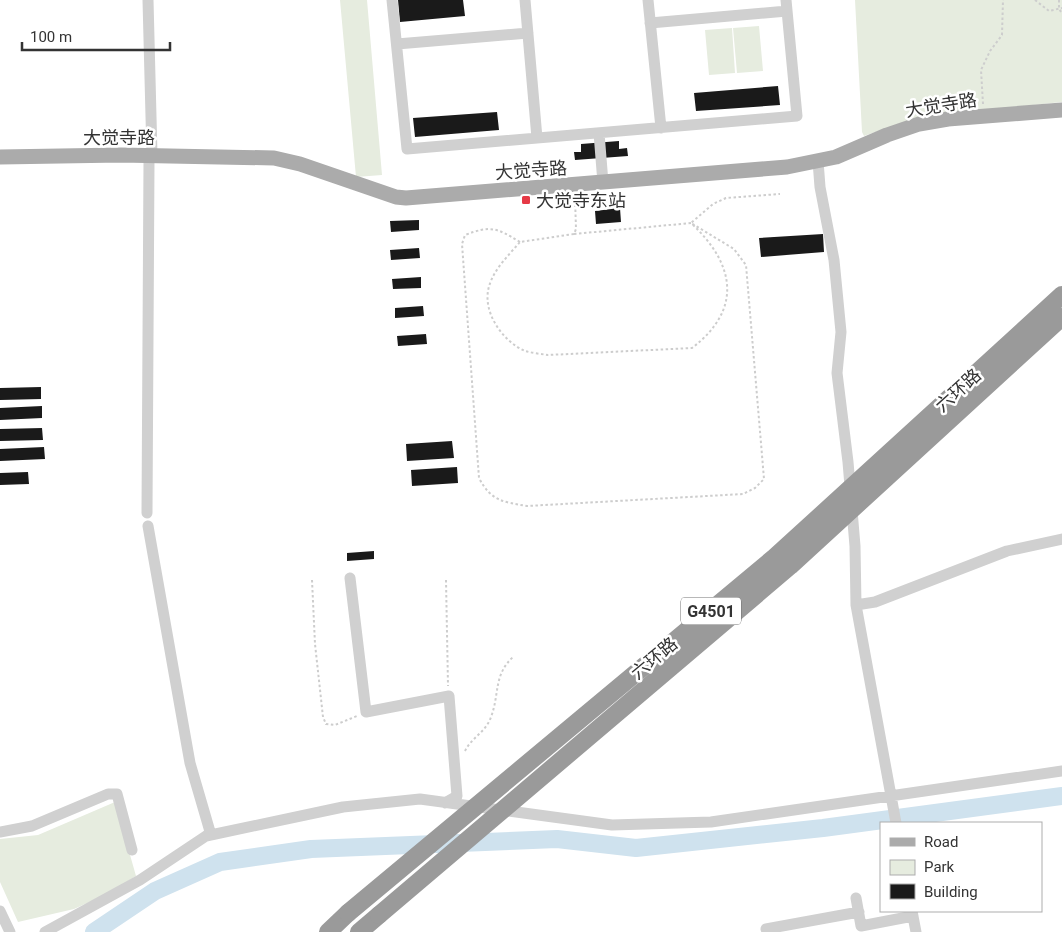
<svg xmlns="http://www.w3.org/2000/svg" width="1062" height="932" viewBox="0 0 1062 932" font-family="Roboto,'Noto Sans SC',sans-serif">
<rect width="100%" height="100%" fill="#fff"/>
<path fill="#e6ecdf" d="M340 0H367L382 175 356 177Z
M855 0H1062V102L918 117 864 136 862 132Z
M759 26 763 71 737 73 733 28Z
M732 28 735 73 709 75 705 30Z
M115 802 136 876 107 894 74 909 18 922 0 882V839L38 835Z"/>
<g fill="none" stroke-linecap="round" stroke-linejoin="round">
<path stroke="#cfe2ee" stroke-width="18" d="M94 932 155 891 220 862 311 849 557 839 636 848 823 828 1062 796"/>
</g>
<path fill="#1a1a1a" d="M398 0H463L465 16 400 22Z
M778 86 780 105 696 111 694 93Z
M497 112 499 130 415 137 413 118Z
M619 141V149L627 148 628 156 575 160 574 152H581V144Z
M620 208 621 222 596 224 595 211Z
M419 220V230L391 232 390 221Z
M823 234 824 252 761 257 759 238Z
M419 248 420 258 391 260 390 250Z
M421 277V288L393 289 392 279Z
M423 306 424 316 395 318V308Z
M426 334 427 344 398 346 397 336Z
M41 387V399L0 400V388Z
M42 406V418L0 420V408Z
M42 428 43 440 0 441V429Z
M452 441 454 458 407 461 406 444Z
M44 447 45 459 0 461V449Z
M457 467 458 483 412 486 411 470Z
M28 472 29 484 0 485V473Z
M374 551V559L347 561V553Z"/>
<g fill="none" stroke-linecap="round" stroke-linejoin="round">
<path stroke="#cdcdcd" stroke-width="2" stroke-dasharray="2.5 2.5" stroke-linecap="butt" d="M1035 0 1049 11 1062 8
M1059 0V9L1062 13
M983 104 981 70 990 51 1002 35 1003 0
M574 234 691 223C735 264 743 309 692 348L548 355C541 354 532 353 525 351 504 342 484 315 488 291 491 272 508 256 520 242L574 234 576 229 575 198
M520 242C497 228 491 225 465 235L462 244 479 478C491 501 503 502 527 506L743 494 755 488 764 479 746 265 734 249 691 223 713 204 726 198 780 194
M312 580 315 644 323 717 326 724 335 725 357 716
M446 580 448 686
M465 751C471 738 486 732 491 717 500 693 493 675 514 656"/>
<path stroke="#d0d0d0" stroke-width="11" d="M392 0 407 149 797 116 786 0
M525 0 537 138
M648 0 661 128
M650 23 787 11
M397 44 528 33
M599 133 603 183
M818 161 820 187 834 260 841 332 837 373 848 462 855 546 856 605 896 823
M147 513 149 162 152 155 148 0
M148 526 190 763 211 835
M350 578 366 712 449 696 457 796 445 803
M856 605 875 602 1007 551 1062 539
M0 832 32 826 108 794H117L132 850
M856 898 861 926 913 916
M0 911 10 932
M912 911 916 932
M766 929 859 912
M45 932 140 880 206 836 343 807 420 799 612 825 711 822 1062 771"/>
<path stroke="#ababab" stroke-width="15" d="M0 157 121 155 274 158 300 164 396 197 406 198 787 167 836 157 887 135 919 124 948 119 1062 110"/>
<path stroke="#9a9a9a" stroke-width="18" d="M328 932 348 913
M359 932 379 915"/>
<path stroke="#9a9a9a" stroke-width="18" d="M348 913 775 557 1062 295
M379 915 790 566 1062 317"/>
</g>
<rect fill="#e63946" stroke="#fff" stroke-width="2" x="521" y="195" width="10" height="10" rx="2.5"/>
<g text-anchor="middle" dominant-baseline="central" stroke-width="5" stroke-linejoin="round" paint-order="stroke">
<rect fill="#fff" stroke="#707070" stroke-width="1" x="681" y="597.5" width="60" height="27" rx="4"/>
<g font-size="16" font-weight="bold" fill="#333">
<text x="711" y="611">G4501</text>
</g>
<g font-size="18" fill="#333" stroke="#fff">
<text transform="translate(941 105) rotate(-9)">大觉寺路</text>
<text x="119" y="137">大觉寺路</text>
<text transform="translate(531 170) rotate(-4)">大觉寺路</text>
<text transform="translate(958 390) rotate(-42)">六环路</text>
<text transform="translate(654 658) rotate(-40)">六环路</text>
</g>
<g font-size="18" fill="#333" stroke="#fff" text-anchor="start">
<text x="536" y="200">大觉寺东站</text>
</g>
</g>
<rect x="880" y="822" width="162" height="90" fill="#ffffff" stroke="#adadad"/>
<rect x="890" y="838" width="25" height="8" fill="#ababab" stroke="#adadad"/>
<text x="924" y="847" font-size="15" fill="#333333">Road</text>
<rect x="890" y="860" width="25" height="15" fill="#e6ecdf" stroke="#adadad"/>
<text x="924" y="872" font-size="15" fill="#333333">Park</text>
<rect x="890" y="884" width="25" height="15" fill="#1a1a1a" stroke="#adadad"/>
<text x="924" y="897" font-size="15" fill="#333333">Building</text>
<path d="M22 42v8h148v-8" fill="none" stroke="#333333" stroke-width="2.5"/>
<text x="30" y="42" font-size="15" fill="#333333" stroke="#ffffff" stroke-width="4" paint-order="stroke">100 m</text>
</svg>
